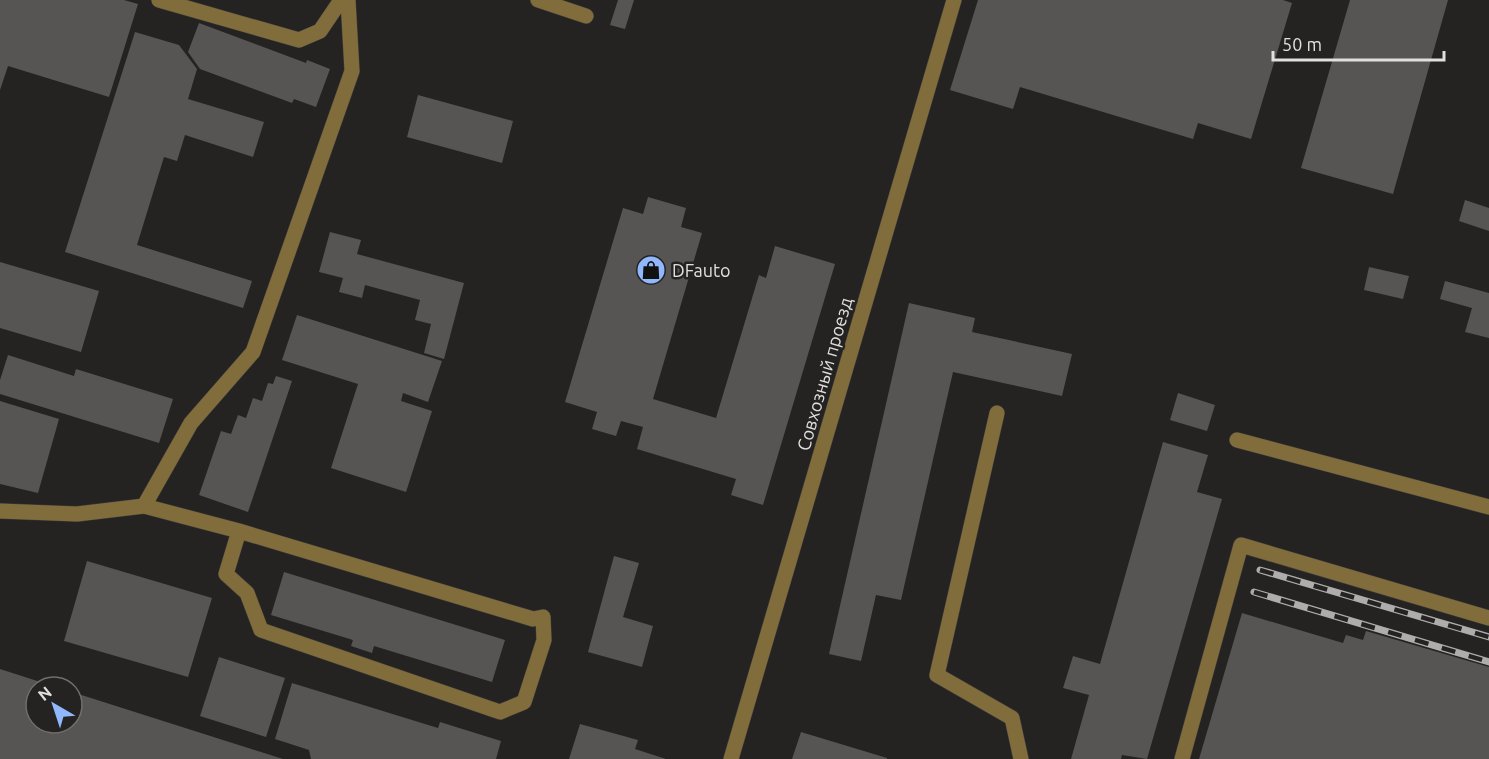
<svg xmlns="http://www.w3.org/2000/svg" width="1489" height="759" viewBox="0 0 1489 759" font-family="Ubuntu,sans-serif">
<rect width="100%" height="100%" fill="#242321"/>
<path fill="#565553" d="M0 0H124L138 4 109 97 8 66 0 90Z
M618 0H634L625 29 610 25Z
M978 0H1283L1292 3 1251 139 1198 123 1193 139 1020 87 1013 109 950 90Z
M1350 0H1448L1393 194 1301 168Z
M199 23 306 63 307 60 330 69 316 107 294 99 292 103 200 69 188 52Z
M135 32 179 45 197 69 188 99 264 122 253 157 185 135 177 161 164 157 137 245 252 281 243 308 65 252Z
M418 95 513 121 502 163 407 137Z
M648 197 686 208 681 227 702 233 653 399 716 418 759 275 766 278 775 246 835 264 763 505 731 495 736 479 637 449 643 427 621 421 616 436 592 429 597 412 565 402 623 208 643 214Z
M1465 200 1489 208V231L1459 221Z
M330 232 361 240 357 254 464 283 444 359 424 353 431 324 415 320 420 300 365 285 362 298 339 292 343 278 319 272Z
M0 262 99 291 81 352 0 328Z
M1369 267 1409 276 1403 299 1364 290Z
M1445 281 1489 293V338L1465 332 1472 308 1440 299Z
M909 303 975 318 972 332 1072 354 1062 396 953 372 901 600 876 595 861 661 829 654Z
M297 315 442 361 428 402 403 393 401 401 432 411 406 492 331 468 358 384 282 360Z
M8 355 74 376 76 369 173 399 159 443 0 394V380Z
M276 376 292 381 248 512 199 495 221 431 231 434 238 415 246 418 253 398 262 401 268 383 273 384Z
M1178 393 1215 405 1207 431 1170 420Z
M0 401 59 419 38 493 0 484Z
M1163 442 1208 455 1197 492 1222 499 1147 759 1122 755 1121 759H1071L1089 695 1063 688 1073 656 1100 664Z
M614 556 639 563 623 617 653 626 642 667 588 652Z
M87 561 212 598 188 677 64 641Z
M284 572 505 640 492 682 374 646 372 653 351 646 353 640 271 615Z
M1242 613 1343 643 1346 635 1363 640 1366 631 1489 667V759H1199Z
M219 657 285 678 266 737 200 716Z
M0 669 56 687H36V723H72V692L283 759H0Z
M292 683 438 728 440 722 501 741 496 759H311L309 750 275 739Z
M580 724 638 740 635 749 666 759H569Z
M801 732 887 758V759H792Z"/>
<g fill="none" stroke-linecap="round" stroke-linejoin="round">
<g stroke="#3e3d3b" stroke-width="16">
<path id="minor" d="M159 0 299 40 320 31 341 0
M538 0 586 16
M997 413 937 675 1012 718 1021 759
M1237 440 1489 507
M144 506 239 531 533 619 543 617 544 640 524 702 500 712 261 630 247 593 226 574 239 531
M0 511 77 514 144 506 191 423 253 352 352 71 348 0
M731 759 954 0
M1182 759 1241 545 1489 618"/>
</g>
<use href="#minor" stroke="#816c3c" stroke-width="15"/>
<g stroke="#aeadab" stroke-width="7">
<path id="rail" d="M1260 570 1489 637
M1254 592 1489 662"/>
</g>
<use href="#rail" stroke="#242321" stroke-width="4.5" stroke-dasharray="14" stroke-linecap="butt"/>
</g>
<defs>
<g id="shop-disc" transform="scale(1.5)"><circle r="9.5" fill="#91b8fd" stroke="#242321"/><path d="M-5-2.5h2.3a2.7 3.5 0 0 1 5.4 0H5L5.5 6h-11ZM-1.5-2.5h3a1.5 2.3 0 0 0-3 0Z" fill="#111"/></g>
</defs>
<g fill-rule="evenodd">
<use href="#shop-disc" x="651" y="270"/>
</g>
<g text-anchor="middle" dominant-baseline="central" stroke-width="5" stroke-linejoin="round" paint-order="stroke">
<g font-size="18" fill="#e0e0de" stroke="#242321" text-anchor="start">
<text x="672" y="270">DFauto</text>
</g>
<g font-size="18" fill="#e0e0de" stroke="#242321">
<text transform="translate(824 374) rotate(-74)">Совхозный проезд</text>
</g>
</g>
<g transform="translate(54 705) rotate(321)"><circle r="28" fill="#242321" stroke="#6f6f6d" stroke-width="1.5"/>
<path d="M0-4.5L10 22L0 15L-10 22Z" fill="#91b8fd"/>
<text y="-9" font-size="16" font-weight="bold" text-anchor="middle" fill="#e0e0de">N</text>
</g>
<path d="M1273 51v9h171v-9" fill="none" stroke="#e0e0de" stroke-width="3"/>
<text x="1282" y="51" font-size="18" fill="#e0e0de" stroke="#242321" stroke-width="4.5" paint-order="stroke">50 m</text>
</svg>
